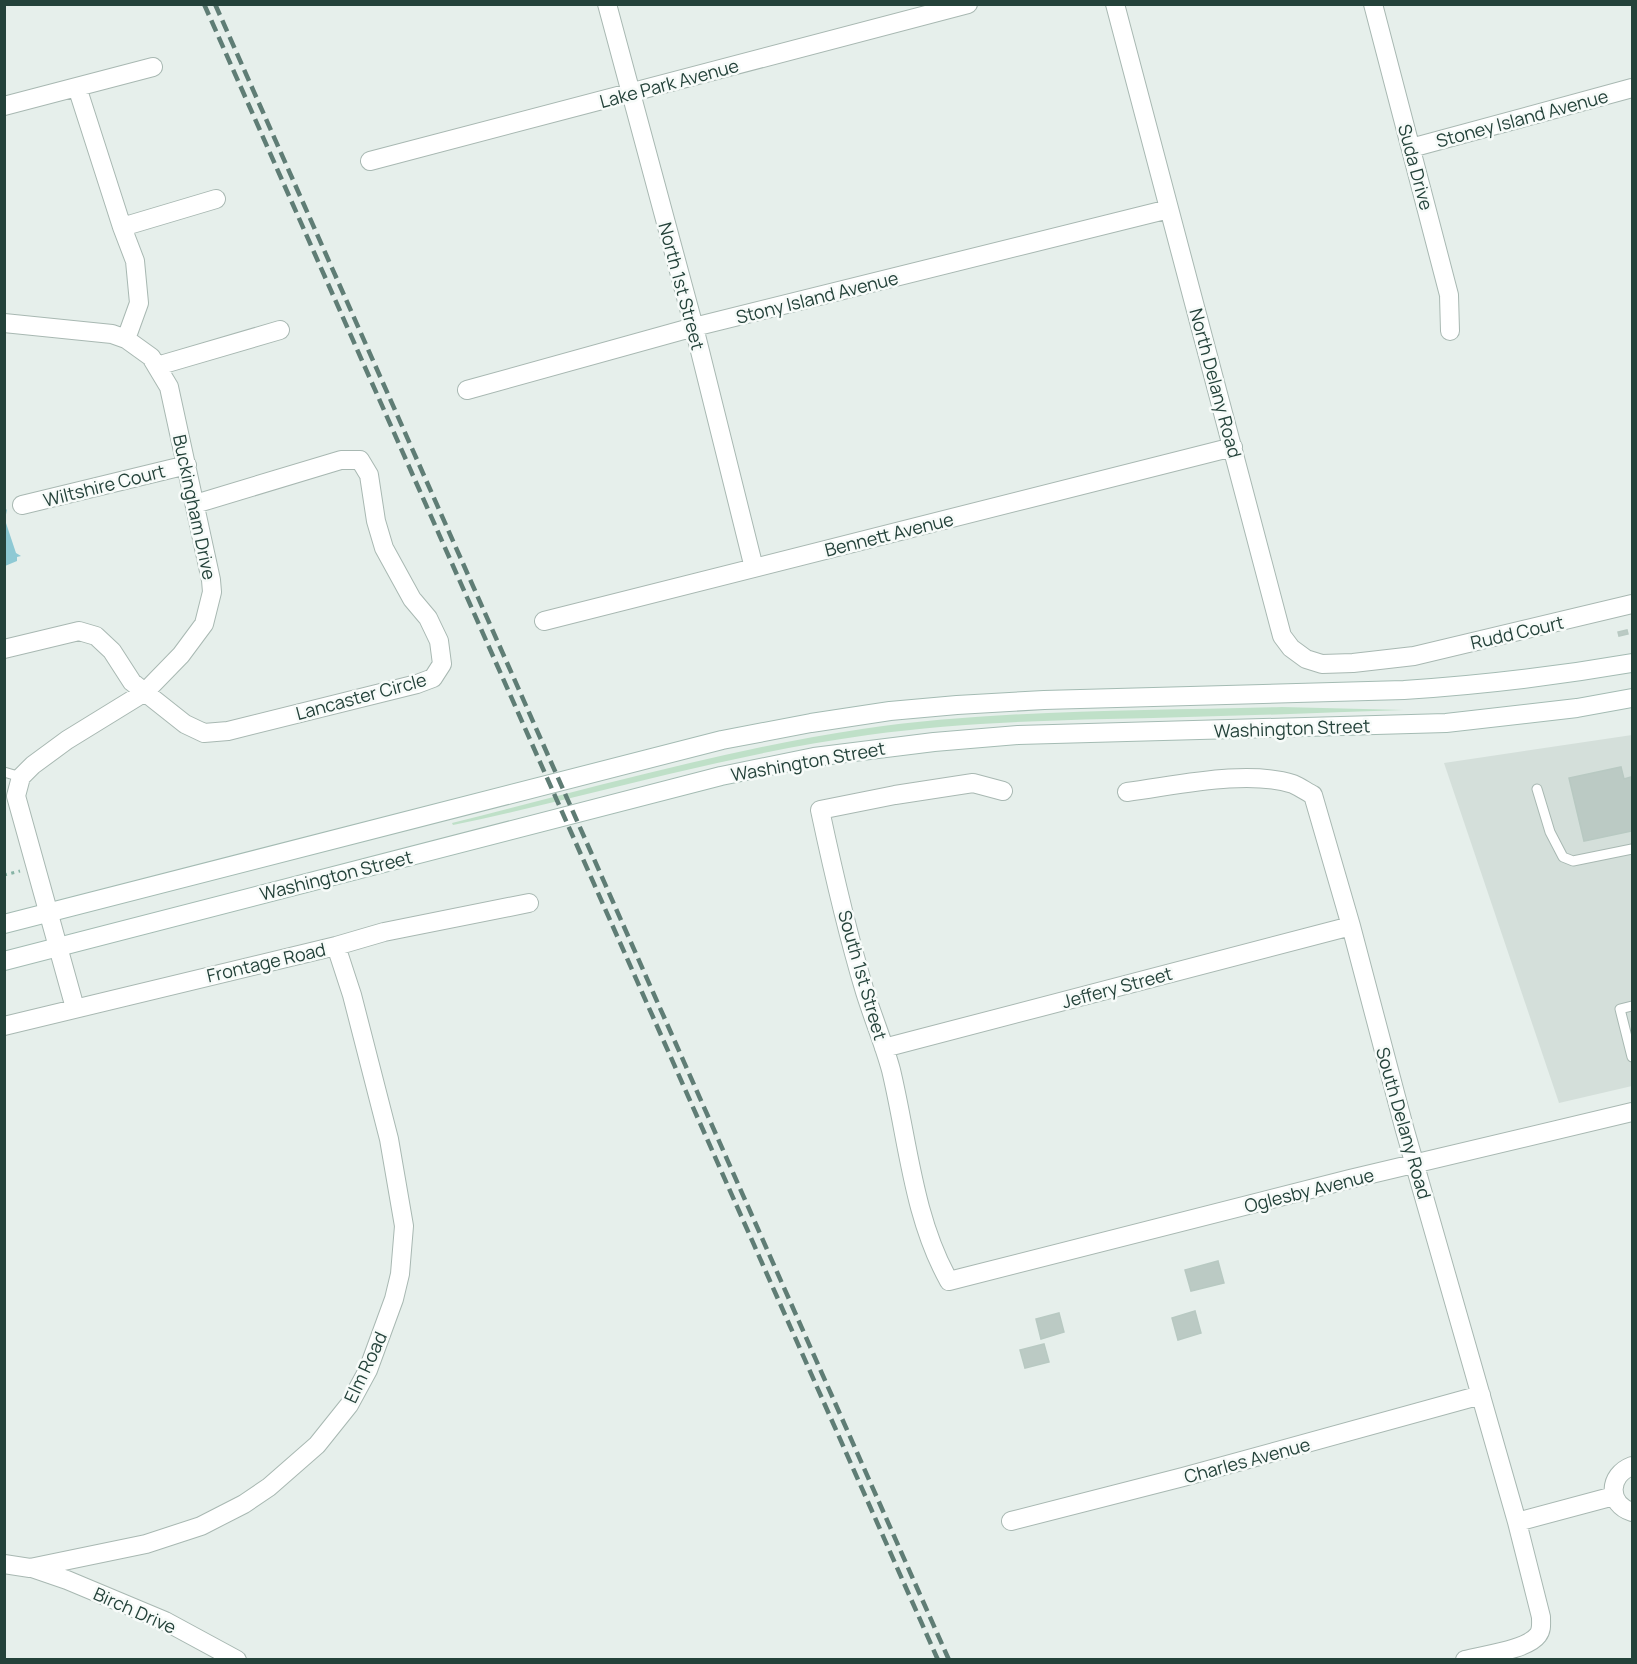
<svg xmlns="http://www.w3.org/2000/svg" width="1637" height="1664" viewBox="0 0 1637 1664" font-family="Manrope,sans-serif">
<rect width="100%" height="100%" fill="#e6efeb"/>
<path fill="#d4dfda" d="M1632 735V1086L1559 1103 1444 763Z"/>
<path fill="#bfe0c8" d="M1282 707 1404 710C1320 713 1236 716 1153 718 1058 720 963 722 868 735 728 754 592 796 453 825L452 823C588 789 723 750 862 729 999 709 1144 711 1282 707Z"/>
<path fill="#8ec9d4" d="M7 509 5 520 16 553 21 556 17 557V561L5 566V511Z"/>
<path fill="#bbcac4" stroke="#b8c9c2" stroke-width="1.5" d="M1627 630 1628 634 1619 636 1618 632Z
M1621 767 1624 779 1631 777 1632 782V831L1584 841 1569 778Z
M1218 1261 1224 1283 1191 1291 1185 1270Z
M1195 1311 1201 1333 1178 1340 1172 1318Z
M1059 1313 1064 1332 1041 1339 1036 1319Z
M1044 1344 1049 1362 1025 1368 1020 1350Z"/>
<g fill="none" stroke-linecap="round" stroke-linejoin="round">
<g stroke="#a8b8b2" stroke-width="11">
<path id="service" d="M4 772 21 777
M1537 789 1550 832 1563 857 1573 861 1632 849
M1632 1006 1620 1009 1632 1057"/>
</g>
<g stroke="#a8b8b2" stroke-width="20">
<path id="minor" d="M607 4 694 327 754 568
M1115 4 1282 636 1291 648 1306 659 1322 664 1353 663 1414 656 1632 604
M1373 4 1449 295 1450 331
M77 87 122 227 135 261 139 303 126 339
M4 106 153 67
M1411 148 1632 88
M370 161 968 4
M122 227 216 199
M4 323 112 334 126 339 151 357 169 387 211 580 212 592 204 624 181 655 145 692 67 740 33 765 21 777 16 796 75 1008
M157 366 280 330
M467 390 694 327 1169 209
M22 505 187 465
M544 621 1233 447
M4 649 79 631 96 636 112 651 132 682 185 724 204 733 228 731 417 684 433 678 442 664 439 641 428 618 412 599 384 548 376 521 369 475 360 460H341L195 504
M1003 791 973 783 895 795 820 810C833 871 847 932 865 992 873 1018 884 1044 891 1070 908 1141 913 1217 949 1281L1350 1179 1632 1112
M1127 792C1175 786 1246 769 1293 784 1300 787 1307 792 1313 795L1351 926 1404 1127 1517 1522 1541 1617C1541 1624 1542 1630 1538 1635 1527 1650 1483 1655 1465 1660
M4 1026 336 946 384 932 529 903
M884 1048 1351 926
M1632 1466C1608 1475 1607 1504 1632 1512
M1011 1521 1183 1477 1481 1395
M1517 1522 1614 1496
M4 1564 30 1568 146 1544 201 1526 244 1504 269 1487 317 1445 349 1405 368 1370 394 1299 400 1274 404 1226 389 1139 352 995 336 946
M32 1568 67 1580 165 1621 237 1660"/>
</g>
<g stroke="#a4bbb3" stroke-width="20">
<path id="secondary" d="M4 924 722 740 811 723 890 711 957 705 1044 700 1404 690C1481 685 1557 676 1632 663
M4 961 721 776 814 757 934 742 1018 735 1446 723 1577 708 1632 698"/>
</g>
<path stroke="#86b3a5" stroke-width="3" stroke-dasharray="3 4.5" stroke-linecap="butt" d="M4 875 20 871"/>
<use href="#service" stroke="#fff" stroke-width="9"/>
<use href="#minor" stroke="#fff" stroke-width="18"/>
<use href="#secondary" stroke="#fff" stroke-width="18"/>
<path stroke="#5f7d75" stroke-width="4.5" stroke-dasharray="12 6" stroke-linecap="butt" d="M204 4 938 1660
M215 4 949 1660"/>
</g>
<g text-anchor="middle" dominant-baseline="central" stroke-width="5" stroke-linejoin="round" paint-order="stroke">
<g font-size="18" fill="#24423a" stroke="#f7fbf9">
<text transform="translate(669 83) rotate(-15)">Lake Park Avenue</text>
<text transform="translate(1522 118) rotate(-15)">Stoney Island Avenue</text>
<text transform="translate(1416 167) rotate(75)">Suda Drive</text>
<text transform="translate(682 286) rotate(75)">North 1st Street</text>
<text transform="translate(817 297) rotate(-14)">Stony Island Avenue</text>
<text transform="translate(1216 383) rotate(75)">North Delany Road</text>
<text transform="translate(104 485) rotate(-14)">Wiltshire Court</text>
<text transform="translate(195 507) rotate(78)">Buckingham Drive</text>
<text transform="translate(889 534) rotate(-14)">Bennett Avenue</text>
<text transform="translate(1517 632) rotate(-13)">Rudd Court</text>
<text transform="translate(361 696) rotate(-15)">Lancaster Circle</text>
<text transform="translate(1292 728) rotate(-2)">Washington Street</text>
<text transform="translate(808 761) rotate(-10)">Washington Street</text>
<text transform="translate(336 875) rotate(-14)">Washington Street</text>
<text transform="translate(266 962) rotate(-13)">Frontage Road</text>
<text transform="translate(863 975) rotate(74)">South 1st Street</text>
<text transform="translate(1117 987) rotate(-15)">Jeffery Street</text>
<text transform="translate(1404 1123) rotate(74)">South Delany Road</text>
<text transform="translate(1309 1190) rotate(-14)">Oglesby Avenue</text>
<text transform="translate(365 1367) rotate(-65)">Elm Road</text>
<text transform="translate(1247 1460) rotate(-15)">Charles Avenue</text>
<text transform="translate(135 1610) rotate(24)">Birch Drive</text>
</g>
</g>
<rect width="1637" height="1664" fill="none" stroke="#24423a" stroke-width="12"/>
</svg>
